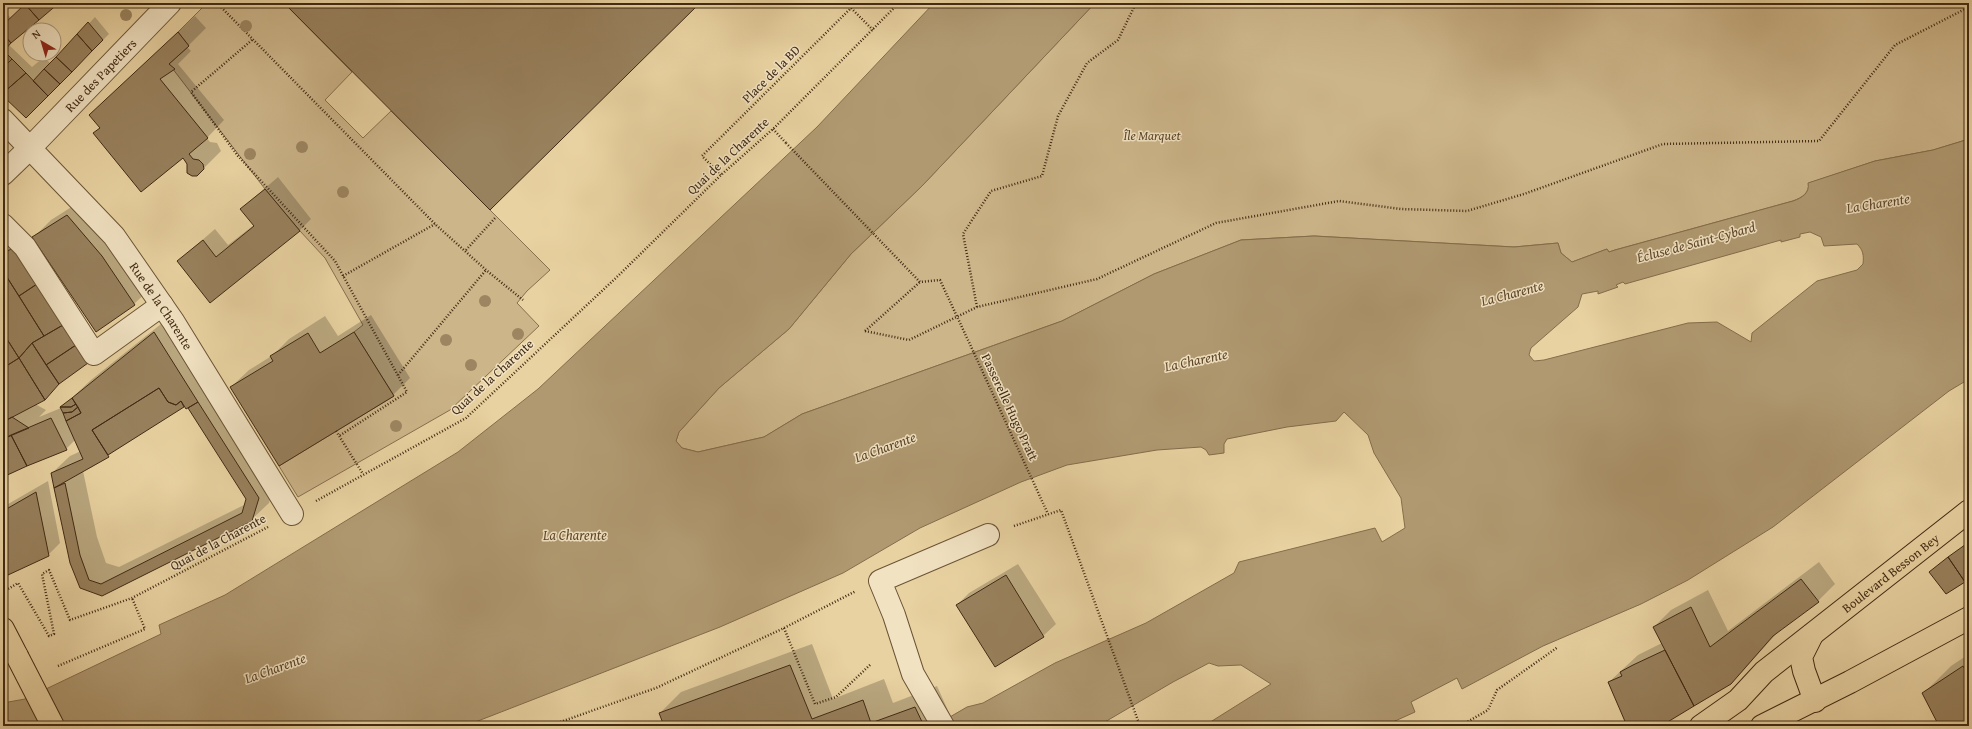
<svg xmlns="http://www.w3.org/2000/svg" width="1972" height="729" viewBox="0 0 1972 729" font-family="'Gentium Book Plus',serif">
<rect width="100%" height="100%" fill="#e9d2a1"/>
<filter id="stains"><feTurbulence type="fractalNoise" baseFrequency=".005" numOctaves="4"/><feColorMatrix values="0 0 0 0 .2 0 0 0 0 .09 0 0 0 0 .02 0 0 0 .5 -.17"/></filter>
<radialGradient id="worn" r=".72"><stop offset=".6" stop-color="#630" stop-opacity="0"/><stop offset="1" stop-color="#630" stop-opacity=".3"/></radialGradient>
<path fill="#ccb589" stroke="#86704e" d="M207 3H284L352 72 325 100 363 138 391 111 550 270 527 291 517 303 539 326 450 410 298 497 279 466 394 396 354 332 363 325 325 258 300 231 265 189 169 64 189 46 178 32Z
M1095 3H1969V139L1933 150 1875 161 1809 183C1809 193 1803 197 1793 201L1615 250 1609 252 1607 249 1572 262 1561 253 1558 243 1514 247 1314 236 1241 240 1154 274 1062 321 802 414 764 437 698 452 682 448 676 441 679 432 719 388 789 329 851 254 922 186Z"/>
<path fill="#b09971" stroke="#846d4b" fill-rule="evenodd" d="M934 3H1095L922 186 851 254 789 329 719 388 679 432 676 441 682 448 698 452 764 437 802 414 1062 321 1154 274 1241 240 1314 236 1514 247 1558 243 1561 253 1572 262 1607 249 1609 252 1615 250 1793 201C1802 198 1810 193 1808 183L1875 161 1933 150 1969 139V379L1949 391 1773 527 1688 580 1641 604 1543 646 1462 689 1457 678 1411 702 1415 712 1384 726H1204L1271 684 1241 665 1218 666 1209 663 1173 682 1098 726H944L943 721 967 707 983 703 1055 663 1146 623 1234 573 1239 562 1375 528 1382 542 1405 528 1401 498 1374 453 1368 435 1344 412 1336 421 1287 427 1227 439 1224 444V453L1209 455 1206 450 1201 447 1157 450 1067 465 1021 482 920 528 843 573 720 627 465 726H3V703L25 699 161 634 159 625 225 595 458 452 538 389 817 127ZM1810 232 1821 237 1824 246 1857 244C1863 250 1864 255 1863 264L1857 270 1817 281 1752 333 1751 342 1717 322 1688 323 1544 360 1534 361 1529 355 1531 348 1578 307 1582 294 1598 291V294L1618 287 1616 285 1623 282 1625 284 1781 240V242L1800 237V234Z"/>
<path fill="#0003" fill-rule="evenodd" d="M28 3H57L9 45 32 67 44 57 51 64 95 17 109 34 26 117 3 94V16L6 13 11 18Z
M195 16 206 28 187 47 191 51 178 64 224 120 207 138 210 142 217 143 221 151 197 175 183 157 94 133 100 127 108 98Z
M278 177 311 219 299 231 210 301 178 261 215 229 228 245 254 225 241 209Z
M84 199 152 287 134 304 96 330 34 237 51 220Z
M17 244 93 356 35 404 46 410 39 417 61 408 91 380 171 316 275 480 269 503 251 520 102 595 71 562 52 473 70 456 81 451 76 439 66 449 3 476V250L7 247 8 249ZM185 405 188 407 247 498 246 504 119 567 106 563 97 537 83 471 92 467 115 450Z
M371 315 410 378 393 395 231 387 249 370 273 355 289 339 325 316 338 336Z
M48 481 60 543 48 555 3 564V507Z
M1819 562 1835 584 1818 601 1778 632 1731 684 1659 726H1628L1609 682 1638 655 1662 643 1654 627 1671 610 1708 590 1728 631Z
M1018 564 1056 624 1043 636 957 605 969 593Z
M812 644 833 699 884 679 893 703 937 686 955 726H665L660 713 681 692Z
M1969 654V726H1940L1924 693 1951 666Z"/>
<path fill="#98815d" stroke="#412a13" d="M27 3H59L39 20 25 4Z
M284 3H700L490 210Z
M25 4 39 20 11 43 3 34V25Z
M88 22 103 40 92 51 77 34Z
M178 32 189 46 169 64 175 69 160 79 208 138 189 154 193 159 199 160 203 164 204 169 197 176H192L187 173V164L183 158 141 192 93 133 100 128 89 115Z
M3 34 11 43 3 52Z
M77 34 92 51 72 72 56 57Z
M4 51 12 59 3 68V52Z
M56 57 72 72 60 84 44 69Z
M12 59 26 73 3 93V68Z
M44 69 60 84 48 96 33 81Z
M26 73 48 96 26 118 3 96V93Z
M265 189 300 231 210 303 177 261 203 240 216 257 254 226 240 209Z
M67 215 102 256 135 305 96 332 32 237Z
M11 249 15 252 37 284 19 296 3 271V254Z
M3 271 44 336 32 343 19 358 3 333V310L7 308 3 305Z
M37 284 63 325 44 336 19 296Z
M63 325 76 345 46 365 32 343Z
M154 332 198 402 186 409 181 401 176 405 168 402 159 388 92 430 109 457 54 488 51 473 83 459 66 421 81 413 72 398Z
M354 332 394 396 279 466 230 387 273 361 270 356 308 333 320 353Z
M3 333 19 358 3 368Z
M32 343 59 384 45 400 19 358Z
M76 345 88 363 59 384 46 365Z
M19 358 45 400 3 422V368Z
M159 388 168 402 176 405 181 401 184 407 108 455 92 430Z
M72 398 76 404 71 407H60Z
M198 402 259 498 252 521 102 596 80 588 70 563 54 488 65 483 80 555 89 580 101 584 242 513 246 499 188 408Z
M76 404 78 407 72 412 63 413 60 407H71Z
M78 407 81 413 66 421 63 413 72 412Z
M12 417 29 428 3 439V422Z
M51 418 67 450 27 466 11 435Z
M11 435 27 466 3 477V439Z
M36 492 49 556 8 575 3 566V511Z
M1969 542V580L1965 582 1948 557Z
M1948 557 1965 582 1946 594 1929 572Z
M1006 575 1044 637 995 667 956 605Z
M1801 579 1819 602 1773 636 1731 684 1694 706 1653 627 1691 607 1710 647Z
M1665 650 1694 706 1661 726H1627L1608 682 1622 676 1620 672 1633 665Z
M790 665 812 719 863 700 871 723 915 707 924 726H664L659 713Z
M1963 666 1969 676V726H1939L1922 693Z"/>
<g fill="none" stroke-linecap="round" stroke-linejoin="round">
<g stroke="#6b5436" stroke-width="24">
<g id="minor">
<path id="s1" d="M3 120 114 236 173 321 292 514"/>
<path id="s2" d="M3 174 31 147 170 3"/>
<path d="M3 225 25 247 94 354 162 305"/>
<path d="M943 726 913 674 894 615 880 581 988 535"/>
</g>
</g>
<g stroke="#412a13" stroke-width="24">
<g id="major">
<path d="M3 629 17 656"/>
<path d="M1812 635 1801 657 1804 671 1815 701"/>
<path id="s3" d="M1701 726 1738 700 1764 672 1969 511"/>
<path d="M1762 726 1850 682 1969 618"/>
</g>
</g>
<path stroke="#412a13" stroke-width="2.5" stroke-dasharray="1 2" stroke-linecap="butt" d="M217 3 435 224 486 270 523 300
M252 40 191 92 238 156 335 261 407 392 339 436
M773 129 786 143
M721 175 702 156 851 8 873 30
M466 250 496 217
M343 276 435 224
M977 307 963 234 991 191 1042 176 1058 116 1087 63 1118 40 1136 3
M865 331 909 340 977 307 1097 279 1216 223 1339 201 1401 209 1467 211 1524 194 1663 144 1819 141 1895 45 1969 7
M865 331 920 282
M974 353 1048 514
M398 375 486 270
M336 431 363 474
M316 501 466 418 619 275 721 175 773 129 899 3
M1014 526 1061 510 1140 726
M3 592 18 583 49 636 54 634 42 574 49 570 70 620 132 598 268 527
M784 628 815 704 836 697 871 664
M58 666 145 629 132 598
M549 726 656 688 784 628 856 591
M1460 726 1488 710 1497 690 1558 647"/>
<use href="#minor" stroke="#f1e2c2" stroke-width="22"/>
<use href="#major" stroke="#e9d2a1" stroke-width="22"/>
<g stroke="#412a13" stroke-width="24" stroke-linecap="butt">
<path id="major-bridge" d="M17 656 53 726"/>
</g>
<path stroke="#412a13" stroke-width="2.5" stroke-dasharray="1 2" stroke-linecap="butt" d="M786 143 920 282 940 280 974 353"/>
<use href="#major-bridge" stroke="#e9d2a1" stroke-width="22"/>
</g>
<g fill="#9c8560">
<circle cx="126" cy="15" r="6"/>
<circle cx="246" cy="26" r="6"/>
<circle cx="302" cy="147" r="6"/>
<circle cx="250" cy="154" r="6"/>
<circle cx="343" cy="192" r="6"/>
<circle cx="485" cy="301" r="6"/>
<circle cx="518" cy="334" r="6"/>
<circle cx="446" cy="340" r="6"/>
<circle cx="471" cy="365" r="6"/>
<circle cx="396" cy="426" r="6"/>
</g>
<g text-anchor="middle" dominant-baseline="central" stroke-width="3" stroke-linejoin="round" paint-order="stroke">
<g font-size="13" fill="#412a13" stroke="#f1e2c2">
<text transform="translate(771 74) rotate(-45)">Place de la BD</text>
<text stroke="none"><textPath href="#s2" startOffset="139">Rue des Papetiers</textPath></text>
<text transform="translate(728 156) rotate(-43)">Quai de la Charente</text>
<text stroke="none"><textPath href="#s1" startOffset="245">Rue de la Charente</textPath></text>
<text transform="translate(492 377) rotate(-42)">Quai de la Charente</text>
<text transform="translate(1010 407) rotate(65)">Passerelle Hugo Pratt</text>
<text transform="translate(218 542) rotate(-28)">Quai de la Charente</text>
<text stroke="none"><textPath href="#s3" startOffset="244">Boulevard Besson Bey</textPath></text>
</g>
<g font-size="13" font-style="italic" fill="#5d462b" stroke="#f1e2c2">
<text x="1152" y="135">Île Marquet</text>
</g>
<g font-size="14" font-style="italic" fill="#5d462a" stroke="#f1e2c2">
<text transform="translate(1878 203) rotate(-9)">La Charente</text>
<text transform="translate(1696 242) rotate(-15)">Écluse de Saint-Cybard</text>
<text transform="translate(1512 293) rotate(-15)">La Charente</text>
<text transform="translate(1196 360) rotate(-12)">La Charente</text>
<text transform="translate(885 447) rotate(-20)">La Charente</text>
<text x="575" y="535">La Charente</text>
<text transform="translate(275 668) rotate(-20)">La Charente</text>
</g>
</g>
<rect width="1972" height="729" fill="none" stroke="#e9d2a1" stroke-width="16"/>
<rect x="4" y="4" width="1964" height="721" fill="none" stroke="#412a13" stroke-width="2"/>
<rect x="8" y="8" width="1956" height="713" fill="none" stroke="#412a13"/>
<g transform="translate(42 42) rotate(322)"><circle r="19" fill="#f1e2c2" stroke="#ab987c"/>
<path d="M0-3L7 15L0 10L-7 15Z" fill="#8f2418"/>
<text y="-6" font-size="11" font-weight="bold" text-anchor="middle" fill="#412a13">N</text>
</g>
<rect width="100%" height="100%" filter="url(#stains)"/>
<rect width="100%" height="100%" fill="url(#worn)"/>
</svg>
